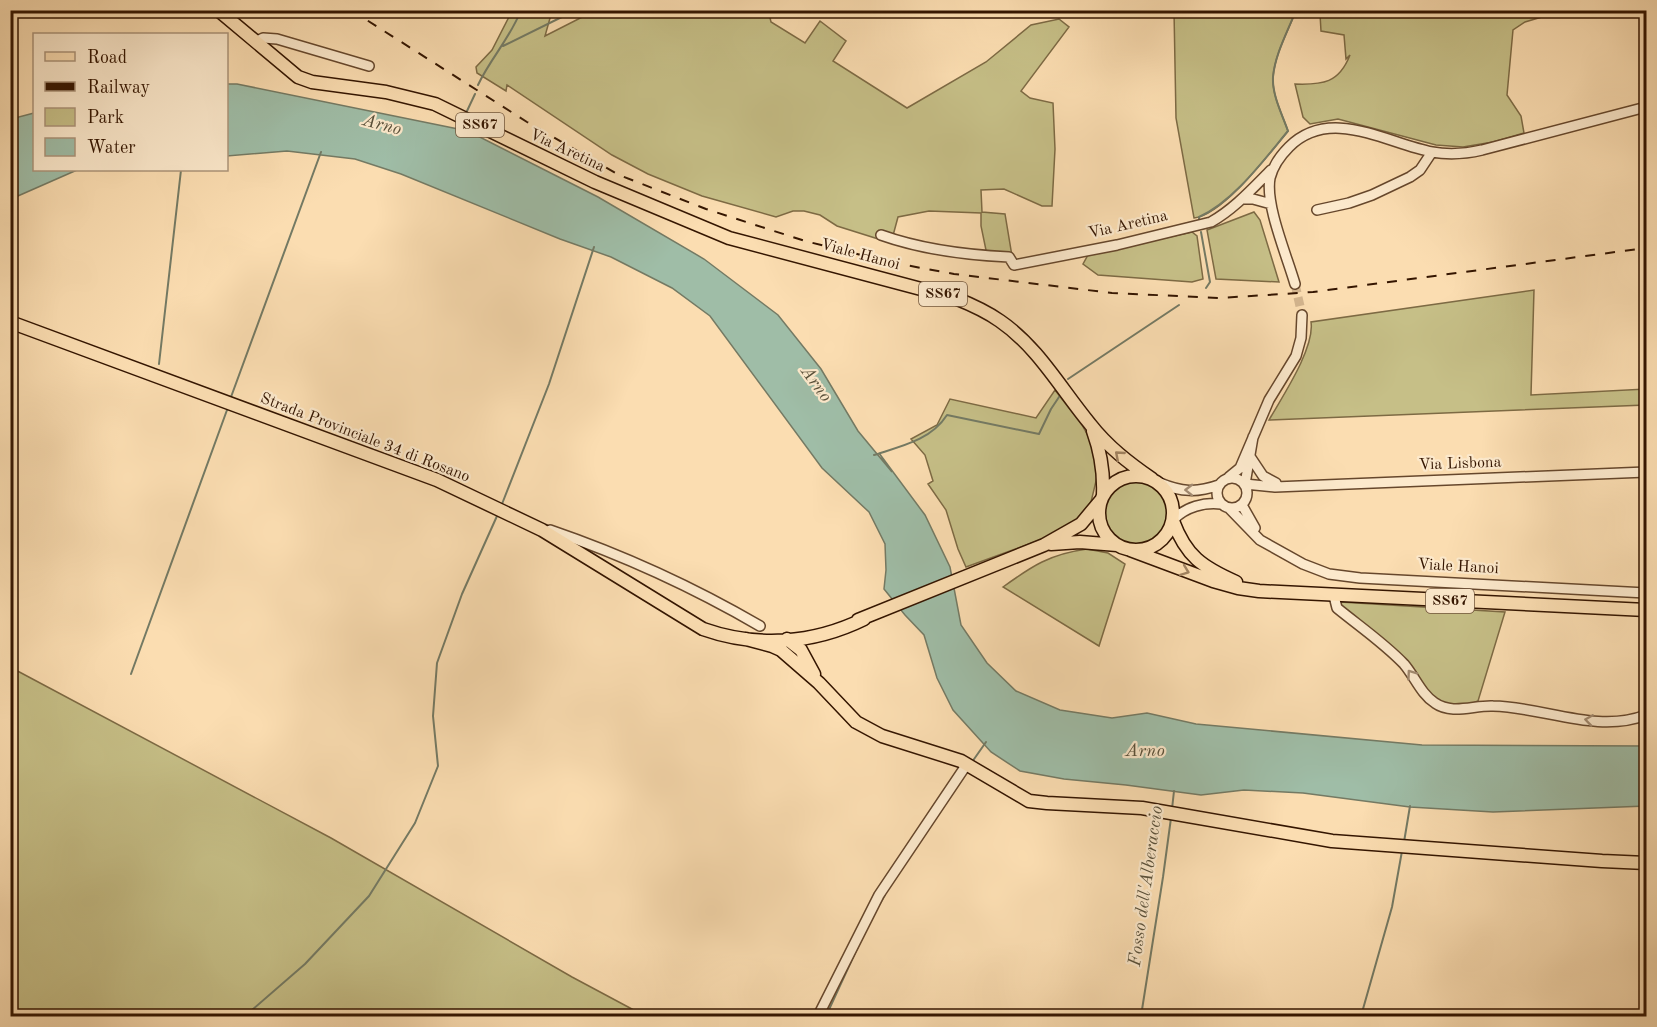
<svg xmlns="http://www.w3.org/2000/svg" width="1657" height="1027" viewBox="0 0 1657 1027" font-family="'Old Standard TT',serif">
<rect width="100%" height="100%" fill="#fbddb1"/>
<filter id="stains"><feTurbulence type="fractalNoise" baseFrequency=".00333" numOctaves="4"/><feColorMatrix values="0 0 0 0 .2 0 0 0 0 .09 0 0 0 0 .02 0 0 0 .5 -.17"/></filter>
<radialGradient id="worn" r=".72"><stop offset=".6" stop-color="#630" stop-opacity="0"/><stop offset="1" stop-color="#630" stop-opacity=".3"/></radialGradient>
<path fill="#c6bf87" stroke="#7d6a44" stroke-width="1.5" d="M1399 10 1562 11 1525 22 1513 30 1507 95 1521 116 1524 133 1493 142 1463 147 1436 145 1338 119 1310 124 1303 117 1295 84C1323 85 1339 83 1350 55L1346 59 1344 35 1321 31 1320 14 1322 11H1359L1389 17Z
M512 11H552L545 36 594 11H781L770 18 771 22 805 43 820 21 846 41 833 61 907 108 986 62 1031 25 1059 19 1069 27 1021 91 1030 98 1053 103 1055 149 1052 206H1042L1004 189 981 190 982 212 1005 214 1012 256 987 255 981 226V213L929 211 898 217 891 243 837 226 820 215 804 211H793L776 217 702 196 648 174 612 155 507 85 506 91 477 73 476 67 492 50Z
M1174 11H1296C1288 31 1275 54 1273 77 1272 95 1282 114 1288 131 1269 154 1223 215 1194 218L1176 118Z
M1254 212 1260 220 1279 282 1216 279 1207 230Z
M1192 232 1197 236 1203 279 1192 282 1098 275 1083 264 1088 255Z
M1534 290 1531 395 1646 389V405L1269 420C1282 397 1315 348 1311 322Z
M1055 390 1082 425 1095 448 1097 477 1091 502 1074 524 1048 537 966 567 958 549 946 510 928 484 933 481 925 455 911 439 937 425 950 399 1036 418Z
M1105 513a31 31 0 1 1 62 0a31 31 0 1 1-62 0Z
M1087 549 1108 553 1125 564 1099 646 1003 587C1032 566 1050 554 1087 549Z
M1340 602 1505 612 1478 701C1460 709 1446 706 1430 696L1341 607Z
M10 667 331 838 572 977 645 1016H11Z"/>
<path fill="#9fbda7" stroke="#747a64" stroke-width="1.5" d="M227 84H237L468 131 598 197 704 259 778 315 821 369 858 431 892 472 879 453 925 515 950 567 961 625 987 663 1016 691 1060 710 1112 718 1147 713 1196 724 1422 745 1646 746V806L1493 812 1410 807 1303 793 1244 790 1201 795 1126 785 1064 779 1020 771 991 752 953 710 937 678 924 635 905 615 884 589 886 570 885 544 869 512 822 468 710 316 672 288 611 257 560 239 401 174 355 159 287 151 227 156Z
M34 113V170H77L11 199V119Z"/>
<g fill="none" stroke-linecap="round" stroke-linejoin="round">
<path stroke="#747a64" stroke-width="2" d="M503 46 576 10
M478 85C490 59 511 37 521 10
M467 111 475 94
M1199 219V217C1234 201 1263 161 1288 131 1282 114 1272 95 1273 77 1275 54 1288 31 1296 10
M1201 232 1210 282 1206 288
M159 364 181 170
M1068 379 1179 305
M231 397 321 152
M874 455C902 446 931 440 947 415L1039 434 1051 409 1061 394
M502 504 549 384 594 247
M131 674 227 410
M972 762 986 742
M1172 809 1174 791
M1404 842 1410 806
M879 905 885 895
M245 1016 305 964 369 896 415 823 438 766 433 716 437 663 462 594 497 516
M826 1016 861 940
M1141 1016 1163 877 1171 818
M1361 1016 1392 907 1402 851"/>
<path stroke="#d3b58e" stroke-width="9" stroke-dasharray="9 4.5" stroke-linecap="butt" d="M1295 284 1302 315"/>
<g stroke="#66472c" stroke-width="12">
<path id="minor" d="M255 42 263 38 277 39 369 66
M1243 199H1253L1271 204
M1317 210 1349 203 1372 195 1410 177 1420 170 1432 152
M881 235C923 250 965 255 1009 257L1014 265 1117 245 1211 222C1234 209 1252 189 1271 170
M1295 284C1287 256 1265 205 1270 178 1273 166 1281 155 1289 147 1330 106 1386 143 1432 152 1449 155 1465 154 1482 150L1646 107
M1253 437 1245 484 1275 487 1646 472
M1251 458 1263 476 1276 483
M1229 477 1240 468 1269 400 1296 356 1301 338 1302 315
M1217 493a15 15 0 1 1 30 0a15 15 0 1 1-30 0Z
M1160 483C1181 492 1197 493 1219 485
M1242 505 1255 528
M1229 508 1260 540 1303 564 1329 574 1360 578 1646 593
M1174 519C1186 507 1204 502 1221 504
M550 530C623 555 693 587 760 626
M1334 596 1337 608C1359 626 1384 643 1404 664 1415 677 1421 694 1435 703 1452 715 1474 705 1493 706 1544 707 1597 734 1646 715
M818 1016 879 895 967 764"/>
</g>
<g stroke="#341500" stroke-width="15">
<path id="major" d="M218 10 298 77 312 82 386 92 435 104 595 182 729 238 955 298C970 304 986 311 1000 321 1038 347 1061 389 1090 424 1108 447 1129 463 1152 479
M10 322 437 480 542 530 703 629C757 648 813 644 864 619
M1093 431C1101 453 1104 472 1103 495
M1099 513a37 37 0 1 1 74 0a37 37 0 1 1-74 0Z
M1173 521C1186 556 1202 567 1236 582
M1051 544 1080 542 1117 545
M1130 550 1213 581 1238 588 1259 591 1646 610
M858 620 1044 545 1081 524 1101 500
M746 639 772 646 781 650 819 683 856 722 882 736 961 761 1029 801 1047 803 1142 808 1332 841 1602 861 1646 863
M787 639 801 650 814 674"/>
</g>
<use href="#minor" stroke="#fce9cc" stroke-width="9"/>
<use href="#major" stroke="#fbddb1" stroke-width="12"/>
<path stroke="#341500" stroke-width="2" stroke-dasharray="10 10" stroke-linecap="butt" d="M351 10 527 122 619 175 706 209 805 241 889 262 954 274 1112 293 1220 298 1313 292 1646 248"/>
</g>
<defs><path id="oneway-chevron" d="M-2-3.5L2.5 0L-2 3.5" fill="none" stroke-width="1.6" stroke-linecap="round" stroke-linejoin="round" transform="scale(1.5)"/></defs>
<g stroke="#a18361">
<use href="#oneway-chevron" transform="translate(1119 455) rotate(-139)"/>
<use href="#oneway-chevron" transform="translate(1185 571) rotate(21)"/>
</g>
<g stroke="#a28a70">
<use href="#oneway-chevron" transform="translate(1189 490) rotate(-179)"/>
<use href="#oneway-chevron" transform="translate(1411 674) rotate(-125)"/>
<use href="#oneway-chevron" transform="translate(1589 720) rotate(-172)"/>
</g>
<g text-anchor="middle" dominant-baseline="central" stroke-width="4.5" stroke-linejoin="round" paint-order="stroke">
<g fill="#fce9cc" stroke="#70553d" stroke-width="1.5">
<rect x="456" y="113" width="48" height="24" rx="4.5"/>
<rect x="919" y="282" width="48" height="24" rx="4.5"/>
<rect x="1426" y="589" width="48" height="24" rx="4.5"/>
</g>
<g font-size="15" font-weight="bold" fill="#341500">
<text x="480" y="125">SS67</text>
<text x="943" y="294">SS67</text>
<text x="1450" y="601">SS67</text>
</g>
<g font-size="16" fill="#341500" stroke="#fce9cc">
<text transform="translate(567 151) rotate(25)">Via Aretina</text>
<text transform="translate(1128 225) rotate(-13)">Via Aretina</text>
<text transform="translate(860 255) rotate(15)">Viale Hanoi</text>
<text transform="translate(365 438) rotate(21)">Strada Provinciale 34 di Rosano</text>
<text transform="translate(1460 464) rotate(-2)">Via Lisbona</text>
<text transform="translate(1458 567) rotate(3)">Viale Hanoi</text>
</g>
<g font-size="18" font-style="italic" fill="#59503a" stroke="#fce9cc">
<text transform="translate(382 125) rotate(15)">Arno</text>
<text transform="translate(816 384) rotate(54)">Arno</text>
<text x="1145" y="751">Arno</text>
<text transform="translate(1146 886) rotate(-82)">Fosso dell'Alberaccio</text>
</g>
</g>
<rect width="1657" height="1027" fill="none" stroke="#fbddb1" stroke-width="36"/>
<rect x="12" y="12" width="1633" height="1003" fill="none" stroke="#341500" stroke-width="3"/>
<rect x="18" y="18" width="1621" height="991" fill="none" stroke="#341500" stroke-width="1.5"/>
<rect x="33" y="33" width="195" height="138" fill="#fce9cc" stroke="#ac947a" stroke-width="1.5"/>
<rect x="45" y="52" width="30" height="9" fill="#fbddb1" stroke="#ac947a" stroke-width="1.5"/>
<text x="87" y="63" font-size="18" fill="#341500">Road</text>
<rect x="45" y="82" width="30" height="9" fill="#341500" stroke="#ac947a" stroke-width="1.5"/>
<text x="87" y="93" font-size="18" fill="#341500">Railway</text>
<rect x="45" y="108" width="30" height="18" fill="#c6bf87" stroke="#ac947a" stroke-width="1.5"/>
<text x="87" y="123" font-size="18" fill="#341500">Park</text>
<rect x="45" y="138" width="30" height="18" fill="#9fbda7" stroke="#ac947a" stroke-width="1.5"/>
<text x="87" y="153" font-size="18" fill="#341500">Water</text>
<rect width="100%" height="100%" filter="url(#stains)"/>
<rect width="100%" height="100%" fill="url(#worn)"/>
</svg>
